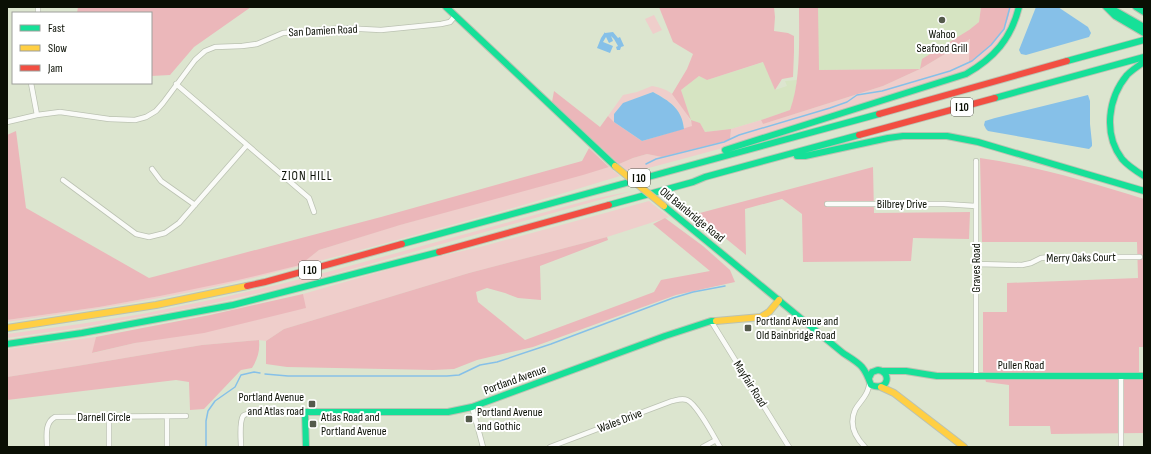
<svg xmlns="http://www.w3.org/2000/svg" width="1151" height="454" viewBox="0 0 1151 454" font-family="'Sofia Sans Condensed',sans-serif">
<rect width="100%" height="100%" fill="#dce5cf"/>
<path fill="#d6e4c2" d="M818 7H981L979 22 920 69 818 70Z
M764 62 775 90 787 86 785 81 797 80 794 99 790 110 761 120 731 129 705 132 700 123 691 121 681 90 699 76 707 80Z"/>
<path fill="#efcecb" d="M1010 7H1017L1000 46 973 68 768 136 630 173 619 164 633 158 647 154 662 157 730 140 731 129 761 120 763 124 883 86 920 69 970 39V62Z
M654 15 662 30 653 34 645 19Z
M652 86C659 87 665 89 671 93 677 98 690 118 693 126L684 129C682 108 669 101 653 92L632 100 614 114V122L608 116 623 95 637 92Z
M609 167 620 176C546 199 472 220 397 240 329 259 261 277 191 292 130 304 69 313 7 322V320L99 307 160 296 299 265 319 250 392 227Z
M632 191 291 286 201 306 78 328 7 338V334L80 324 142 314 220 298 281 284 331 271 593 199Z
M649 201 669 217 607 237 469 273 284 329 266 341 259 340 202 345 77 366 7 377V349L96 337 93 353 135 343 305 308 303 294 418 261 480 247Z"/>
<path fill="#ebb7ba" d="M78 7H251L194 47 170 75 151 76V13H77Z
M659 7H774L775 17 774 31 788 33 794 36V52L793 77 782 79 775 90 763 62 707 80 699 76 681 90 691 120 700 123 705 132 731 129 730 140 662 157 647 154 633 158 619 164 552 102 554 91 600 127 608 116 614 122 642 141 692 126 691 120 672 94 687 69 693 54 673 42Z
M799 7H818L819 70 920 69 922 59 969 30 979 22 981 7H1010C1009 31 987 50 969 63L970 39 920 69 883 86 763 124 761 120 790 110C801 81 799 38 799 7Z
M16 131 26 208 149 278 381 217 582 161 589 148 609 167 583 175 400 225 319 250 300 265 238 280 160 296 99 307 7 320V135Z
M980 158C1036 166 1090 182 1144 199V347H1139V373H1144V433L1051 434 1050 426H1009V385L986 382 983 371V312H1007V283L1138 278 1137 242H982Z
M873 167 874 213 970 212 969 239 913 238 911 261 803 262 802 214 782 199 745 209 746 255 696 214Z
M665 218 703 246 730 270 735 282 676 295 533 347 477 360 454 369 433 370 287 367 266 364V341L284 329 469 273 607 237 608 240 540 266 541 300 518 298 505 293 487 288 476 292 478 302 525 340 654 292 661 280 710 271 653 224Z
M303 294 306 308 204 333 135 343 92 353 96 337 210 315Z
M259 340C260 351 258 358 252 368L241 370 204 409 190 410 189 382 176 380 7 400V377L77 366 202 345Z"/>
<path fill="#86c0e8" d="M1036 7H1058L1088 27 1091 33 1089 37 1026 55 1021 54 1019 50Z
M605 32V33L613 32 618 38 620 37 624 46 621 47 620 50H617L616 47 618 46 614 39 611 36 613 41 609 43 606 37 603 42 613 46 610 53 597 48 601 38Z
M653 92C669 101 682 108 684 129L642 141 614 122V114L623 103Z
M1088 95 1090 101V124L1092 143V146L1089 149 988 131 986 129 984 125 985 121 995 118Z"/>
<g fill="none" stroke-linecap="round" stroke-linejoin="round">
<path stroke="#86c0e8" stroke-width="1.5" d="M646 164 656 159 724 142 739 135 830 108 847 102 857 95 882 91 950 71 972 61 991 45 1004 29 1010 7
M265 374 288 376H447L459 375 480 365 497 362 551 344 673 298 693 292 725 286
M206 447V421L208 411 215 401 235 387 241 375 254 372 260 373"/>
<g stroke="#bbc2b2" stroke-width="6">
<path id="street" d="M38 8V13
M31 83 37 115
M176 84 309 198 314 212
M7 122 37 115 60 112 109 119 135 120 146 117 156 111 163 103 195 60 205 51 215 47 242 46 257 44 283 33 342 28 381 30 441 24 450 22 455 16
M152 169 161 181 195 205
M63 180 136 234 149 237 165 233 179 223 247 145
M827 204H944L976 206
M976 264 1022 265 1031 263 1041 258 1050 257H1140
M711 321 789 447
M976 376V161
M1121 376V447
M472 407 479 432 483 447
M167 416V447
M109 417V447
M47 447C47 437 44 423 55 417L186 416
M241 447C241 440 239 422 243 416 248 410 295 412 305 412
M550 447 672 401C677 400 682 398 687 400 697 404 714 437 720 447
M703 447 716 440
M865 447C855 437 849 424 855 410 858 404 863 400 866 394 868 391 869 386 870 382"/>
</g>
<g stroke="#bbc2b2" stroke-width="8">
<path id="fast" d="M446 7 615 166
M1106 7 1115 16 1144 33
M1109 7 1144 27
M1136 7 1144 12
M1067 61 1144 40
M1144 62C1138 66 1132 70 1127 75 1108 98 1103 134 1122 159 1128 166 1136 171 1144 176
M995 98 1144 57
M725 150 966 74C994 58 1011 39 1019 7
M797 156H805L888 138 903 136H947L978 142 1144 191
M609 205 693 182 705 177 859 135
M664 206 843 353C860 364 864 365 871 385 890 392 891 371 878 370 877 370 873 372 872 372L869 378
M402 244 879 114
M7 344 82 333 233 305 439 252
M882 371H906L937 376H1144
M306 447 305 412H448L472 407 665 336 711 321H716"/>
</g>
<g stroke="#bbc2b2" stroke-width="8">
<path id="slow" d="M716 321 761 317 769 312 779 300
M7 328 156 305 247 286
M881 387 894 393 964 447"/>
</g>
<g stroke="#bbc2b2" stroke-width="8">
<path id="jam" d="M879 114 1067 61
M859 135 995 98
M439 252 609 205
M247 286 265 282 402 244"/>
</g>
<use href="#street" stroke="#fafbf8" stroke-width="4.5"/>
<use href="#fast" stroke="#16e098" stroke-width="6"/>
<use href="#slow" stroke="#ffcf43" stroke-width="6"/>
<use href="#jam" stroke="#f24e42" stroke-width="6"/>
<g stroke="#bbc2b2" stroke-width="8" stroke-linecap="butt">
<path id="slow-bridge" d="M615 166 664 206"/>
</g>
<use href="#slow-bridge" stroke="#ffcf43" stroke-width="6"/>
</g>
<g fill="#545a4b" stroke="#fff" stroke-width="1.5">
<circle cx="942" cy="20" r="4"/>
<rect x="744" y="324" width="8" height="8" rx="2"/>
<rect x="308" y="400" width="8" height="8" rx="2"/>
<rect x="465" y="415" width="8" height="8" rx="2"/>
<rect x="309" y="420" width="8" height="8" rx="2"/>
</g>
<g text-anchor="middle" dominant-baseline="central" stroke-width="4" stroke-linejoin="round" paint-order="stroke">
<g fill="#fff" stroke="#54574f" stroke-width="1">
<rect x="951" y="98" width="22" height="18" rx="3"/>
<rect x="628" y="169" width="22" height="18" rx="3"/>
<rect x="299" y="261" width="22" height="18" rx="3"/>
</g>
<g font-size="11" font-weight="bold" fill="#0a0f04">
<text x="962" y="107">I 10</text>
<text x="639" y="178">I 10</text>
<text x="310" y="270">I 10</text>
</g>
<g font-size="12" fill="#0a0f04" stroke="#fff">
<text transform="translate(323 31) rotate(-3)">San Damien Road</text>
<text x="902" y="204">Bilbrey Drive</text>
<text transform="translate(692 215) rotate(39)">Old Bainbridge Road</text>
<text transform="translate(1081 258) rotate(-1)">Merry Oaks Court</text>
<text transform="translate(976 268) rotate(-90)">Graves Road</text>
<text x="1021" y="365">Pullen Road</text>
<text transform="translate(515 380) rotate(-20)">Portland Avenue</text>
<text transform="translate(750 384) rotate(58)">Mayfair Road</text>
<text x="104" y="417">Darnell Circle</text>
<text transform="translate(620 421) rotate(-21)">Wales Drive</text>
</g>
<g font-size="12" fill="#0a0f04" stroke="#fff" text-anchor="start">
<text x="942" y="34" text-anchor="middle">Wahoo<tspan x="942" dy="14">Seafood Grill</tspan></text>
<text x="756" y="321">Portland Avenue and<tspan x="756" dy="14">Old Bainbridge Road</tspan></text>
<text x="304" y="397" text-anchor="end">Portland Avenue<tspan x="304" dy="14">and Atlas road</tspan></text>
<text x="477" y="412">Portland Avenue<tspan x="477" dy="14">and Gothic</tspan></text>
<text x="321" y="417">Atlas Road and<tspan x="321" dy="14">Portland Avenue</tspan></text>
</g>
<g font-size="13" letter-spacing="1" fill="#0a0f04" stroke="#fff">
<text x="307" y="176">ZION HILL</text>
</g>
</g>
<rect width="1151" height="454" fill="none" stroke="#0a0f04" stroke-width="16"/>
<rect x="12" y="12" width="140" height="72" fill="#ffffff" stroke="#9d9f9b"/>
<rect x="20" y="25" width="20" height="6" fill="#16e098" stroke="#9d9f9b"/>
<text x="48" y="32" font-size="12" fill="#0a0f04">Fast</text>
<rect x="20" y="45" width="20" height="6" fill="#ffcf43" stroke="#9d9f9b"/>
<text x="48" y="52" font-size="12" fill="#0a0f04">Slow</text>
<rect x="20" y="65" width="20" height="6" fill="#f24e42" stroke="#9d9f9b"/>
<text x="48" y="72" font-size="12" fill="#0a0f04">Jam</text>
</svg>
